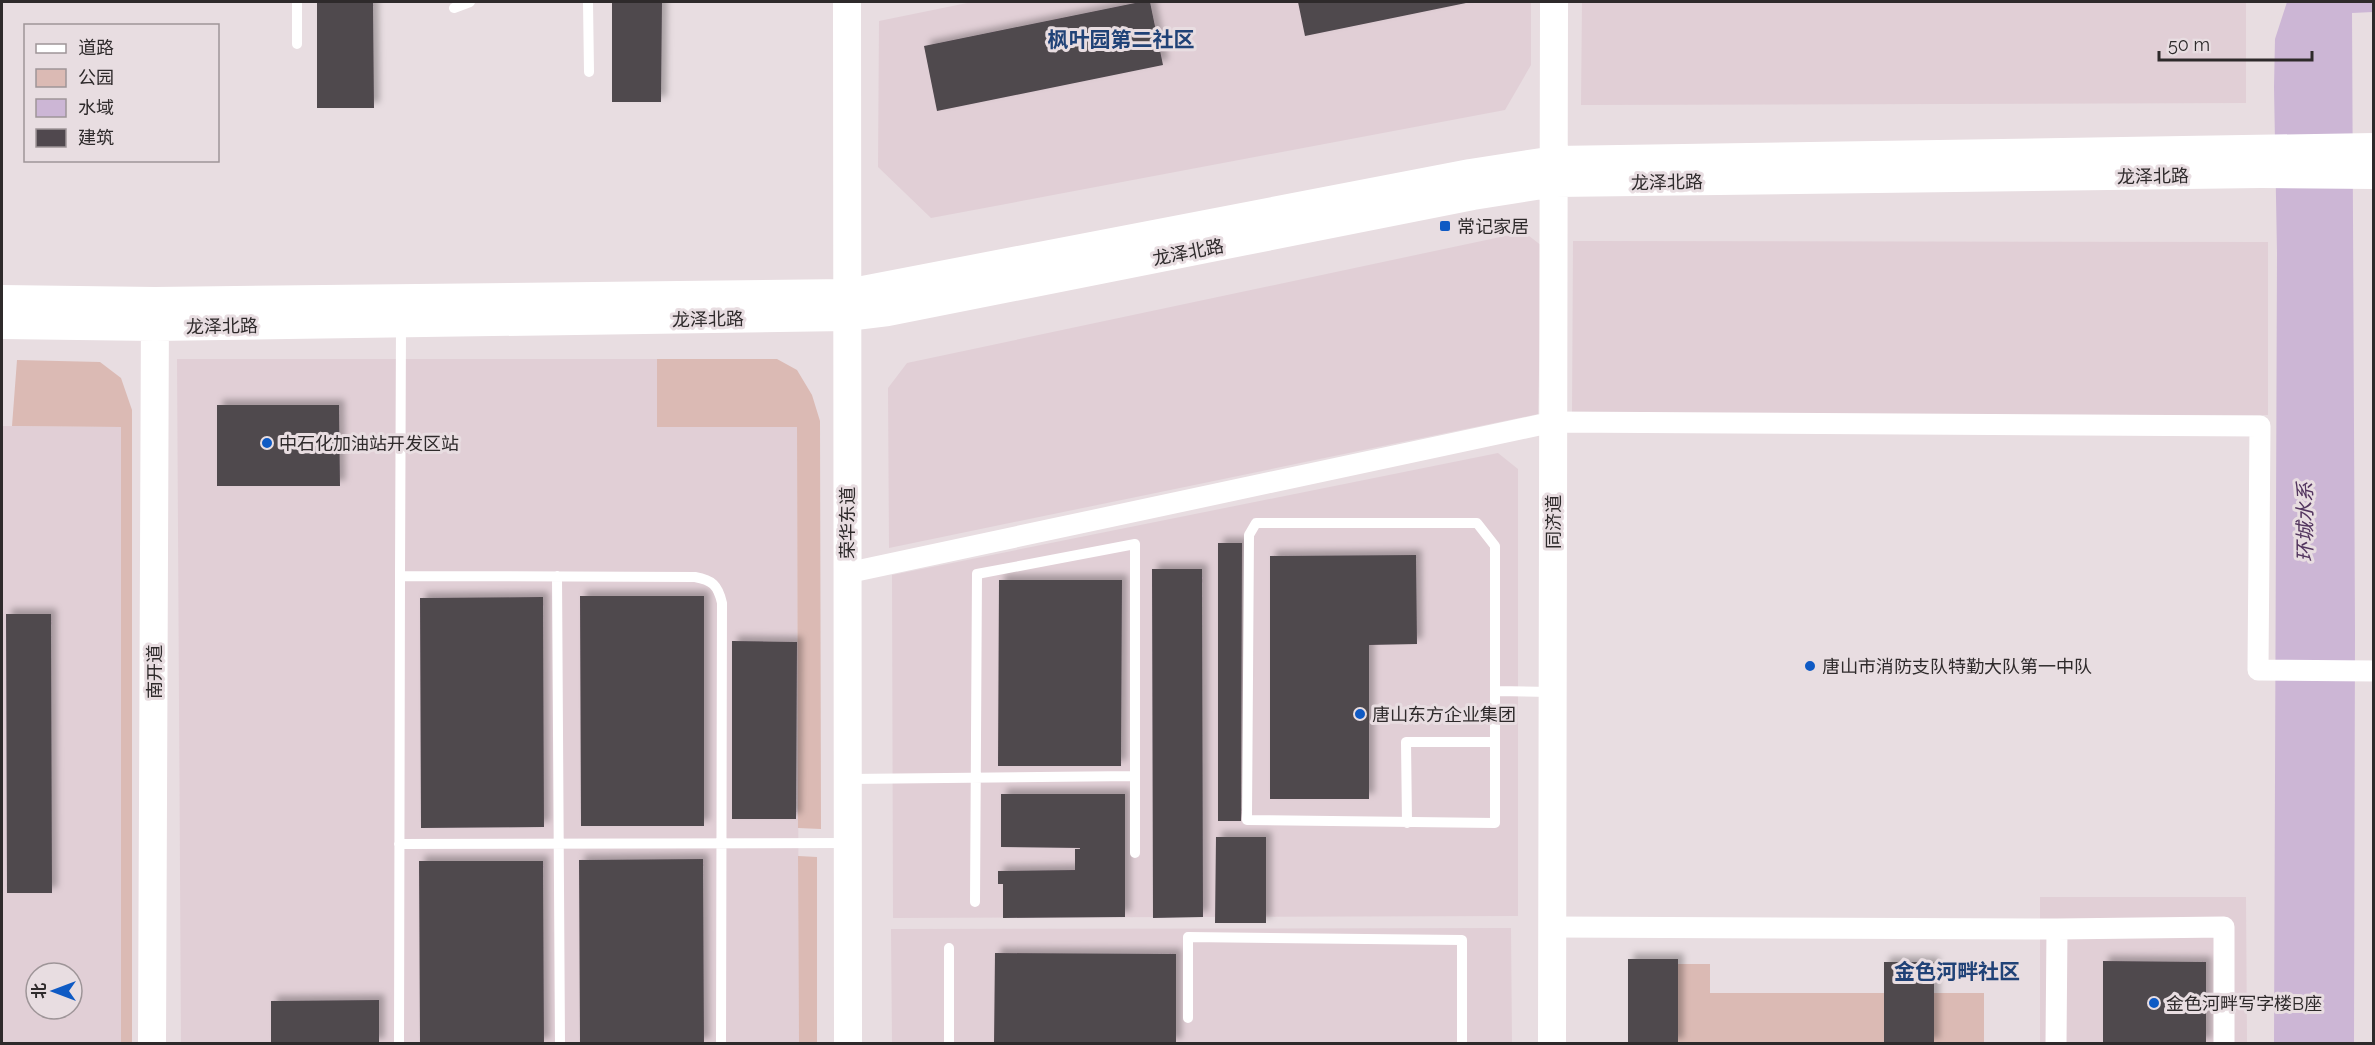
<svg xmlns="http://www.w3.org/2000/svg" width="2375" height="1045" viewBox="0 0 2375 1045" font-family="Raleway,'Noto Sans SC',sans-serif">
<defs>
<filter id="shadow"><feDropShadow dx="5.5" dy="-5.5" stdDeviation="3" flood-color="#0004"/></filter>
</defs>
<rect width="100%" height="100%" fill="#e8dde1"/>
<path fill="#e1cfd6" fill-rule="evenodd" d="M972 2H1531V65L1505 110 931 218 878 167 879 21Z
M1582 2H2246V103L1581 105Z
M1524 232 1542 246 1538 414 889 548 888 388 907 363Z
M1573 241 2268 242V415L1572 414Z
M177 359H657V427H797L799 1043H181Z
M2 426 121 427 122 1043 2 1044ZM36 973H72V1009H36Z
M1498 453 1518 469V916L893 918 892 575Z
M2040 897H2246L2247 1043H2040Z
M1511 928 1512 1043H892L891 929Z"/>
<path fill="#dbbab4" d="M657 359H777L797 370 812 395 820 421 821 829 798 828 797 427H657Z
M17 360 100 362 121 378 132 410V1043H121V427L12 426Z
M798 856 817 857V1043H799Z
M1648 964H1710V993H1984V1043L1648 1044Z"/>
<path fill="#ccb6d5" d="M2287 2H2373V12L2352 13 2355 634 2354 1043 2274 1044 2277 253 2274 87 2275 39Z"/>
<path fill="#50484e" filter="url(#shadow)" d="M317 2H373L374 108H317Z
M612 2H662L661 102H612Z
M1140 2H1150L1163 65 937 111 924 46Z
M1298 2H1466V3L1305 36Z
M217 405H339L340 486H217Z
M1218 543H1242L1241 821H1218Z
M1416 555 1417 644 1369 645V799H1270V556Z
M1152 569H1202L1203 917 1153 918Z
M999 580H1122L1121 766H998Z
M580 596H704V826H581Z
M543 597 544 827 421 828 420 598Z
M6 614H51L52 893H7Z
M732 641 797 642 796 819H732Z
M1001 794H1125V917L1003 918V884H998V871L1075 870V849H1080V848L1001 847Z
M1216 837H1266V923H1215Z
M703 859 704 1044H580L579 860Z
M419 861H543L544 1044H420Z
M995 953 1176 954V1044H994Z
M1628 959H1678V1044H1628Z
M2103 961 2206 962V1044H2103Z
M1884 962H1934V1044H1884Z
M379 1000V1044H271V1001Z"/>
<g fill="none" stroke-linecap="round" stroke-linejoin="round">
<path stroke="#fff" stroke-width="10" d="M588 2 589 72
M454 8 470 2
M297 44V2
M1256 523H1477L1495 546V823L1247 820 1249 535Z
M400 576 401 324
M557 576 560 1044
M1495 691 1551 692
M849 779 1135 776
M1407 823 1406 742H1495
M399 844 846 843
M975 902 977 574 1135 544V853
M949 948V1044
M1188 1018V937L1462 940V1044
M399 1044 400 576 695 577C712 580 718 585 722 603L721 1044"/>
<path stroke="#fff" stroke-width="21" d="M847 573 1553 422 2260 426 2258 670 2374 671
M1553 927 2057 929 2224 927V1044
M2056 1044 2057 929"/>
<path stroke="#fff" stroke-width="28" d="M847 2 848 1044
M2 299 155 301 847 293 1470 173 1555 160 2374 147
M2 325 155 327 847 317 888 312 1473 196 1555 183 2261 174 2374 175
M152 1044 155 308
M1552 1044 1554 2"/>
</g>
<g fill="#0f5ac4" stroke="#e8dde1" stroke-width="2">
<rect x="1439" y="220" width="12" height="12" rx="3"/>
<circle cx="267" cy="443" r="6"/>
<circle cx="1810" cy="666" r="6"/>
<circle cx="1360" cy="714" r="6"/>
<circle cx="2154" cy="1003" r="6"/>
</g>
<g text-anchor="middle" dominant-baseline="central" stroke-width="6" stroke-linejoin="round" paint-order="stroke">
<g font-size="18" fill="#2e2a2b" stroke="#e8dde1">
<text transform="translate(2153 176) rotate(-1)">龙泽北路</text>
<text transform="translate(1667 182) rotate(-1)">龙泽北路</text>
<text transform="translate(1188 252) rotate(-11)">龙泽北路</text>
<text transform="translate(708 319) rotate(-1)">龙泽北路</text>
<text transform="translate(222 326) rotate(-1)">龙泽北路</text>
<text transform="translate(1553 522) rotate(-90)">同济道</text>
<text transform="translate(847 523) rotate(-90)">荣华东道</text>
<text transform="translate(154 672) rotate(-90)">南开道</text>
</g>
<g font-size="18" fill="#2e2a2b" stroke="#e8dde1" text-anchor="start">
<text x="1457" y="226">常记家居</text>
<text x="279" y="443">中石化加油站开发区站</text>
<text x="1822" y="666">唐山市消防支队特勤大队第一中队</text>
<text x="1372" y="714">唐山东方企业集团</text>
<text x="2166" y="1003">金色河畔写字楼B座</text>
</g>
<g font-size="20" font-style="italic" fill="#53355f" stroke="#e8dde1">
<text transform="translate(2305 522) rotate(-90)">环城水系</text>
</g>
<g font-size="21" font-weight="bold" fill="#204277" stroke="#e8dde1">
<text x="1121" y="39">枫叶园第二社区</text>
<text x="1957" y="971">金色河畔社区</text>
</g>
</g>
<rect width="2375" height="1045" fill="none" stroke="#2e2a2b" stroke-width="6"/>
<rect x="24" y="24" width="195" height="138" fill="#e8dde1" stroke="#9e9598" stroke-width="1.5"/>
<rect x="36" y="44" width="30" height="9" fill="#ffffff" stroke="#9e9598" stroke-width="1.5"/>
<text x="78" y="54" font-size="18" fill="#2e2a2b">道路</text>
<rect x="36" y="69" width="30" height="18" fill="#dbbab4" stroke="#9e9598" stroke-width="1.5"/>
<text x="78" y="84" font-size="18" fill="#2e2a2b">公园</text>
<rect x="36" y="99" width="30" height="18" fill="#ccb6d5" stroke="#9e9598" stroke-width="1.5"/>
<text x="78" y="114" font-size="18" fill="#2e2a2b">水域</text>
<rect x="36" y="129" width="30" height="18" fill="#50484e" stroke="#9e9598" stroke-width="1.5"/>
<text x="78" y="144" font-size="18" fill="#2e2a2b">建筑</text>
<g transform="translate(54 991) rotate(270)"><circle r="28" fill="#e8dde1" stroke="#9e9598" stroke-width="1.5"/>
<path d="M0-4.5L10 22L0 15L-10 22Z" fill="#0f5ac4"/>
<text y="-9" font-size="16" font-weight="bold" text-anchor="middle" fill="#2e2a2b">北</text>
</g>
<path d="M2159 51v9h153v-9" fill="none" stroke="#2e2a2b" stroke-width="3"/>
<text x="2168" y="51" font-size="18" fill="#2e2a2b" stroke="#e8dde1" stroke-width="4.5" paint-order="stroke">50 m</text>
</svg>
